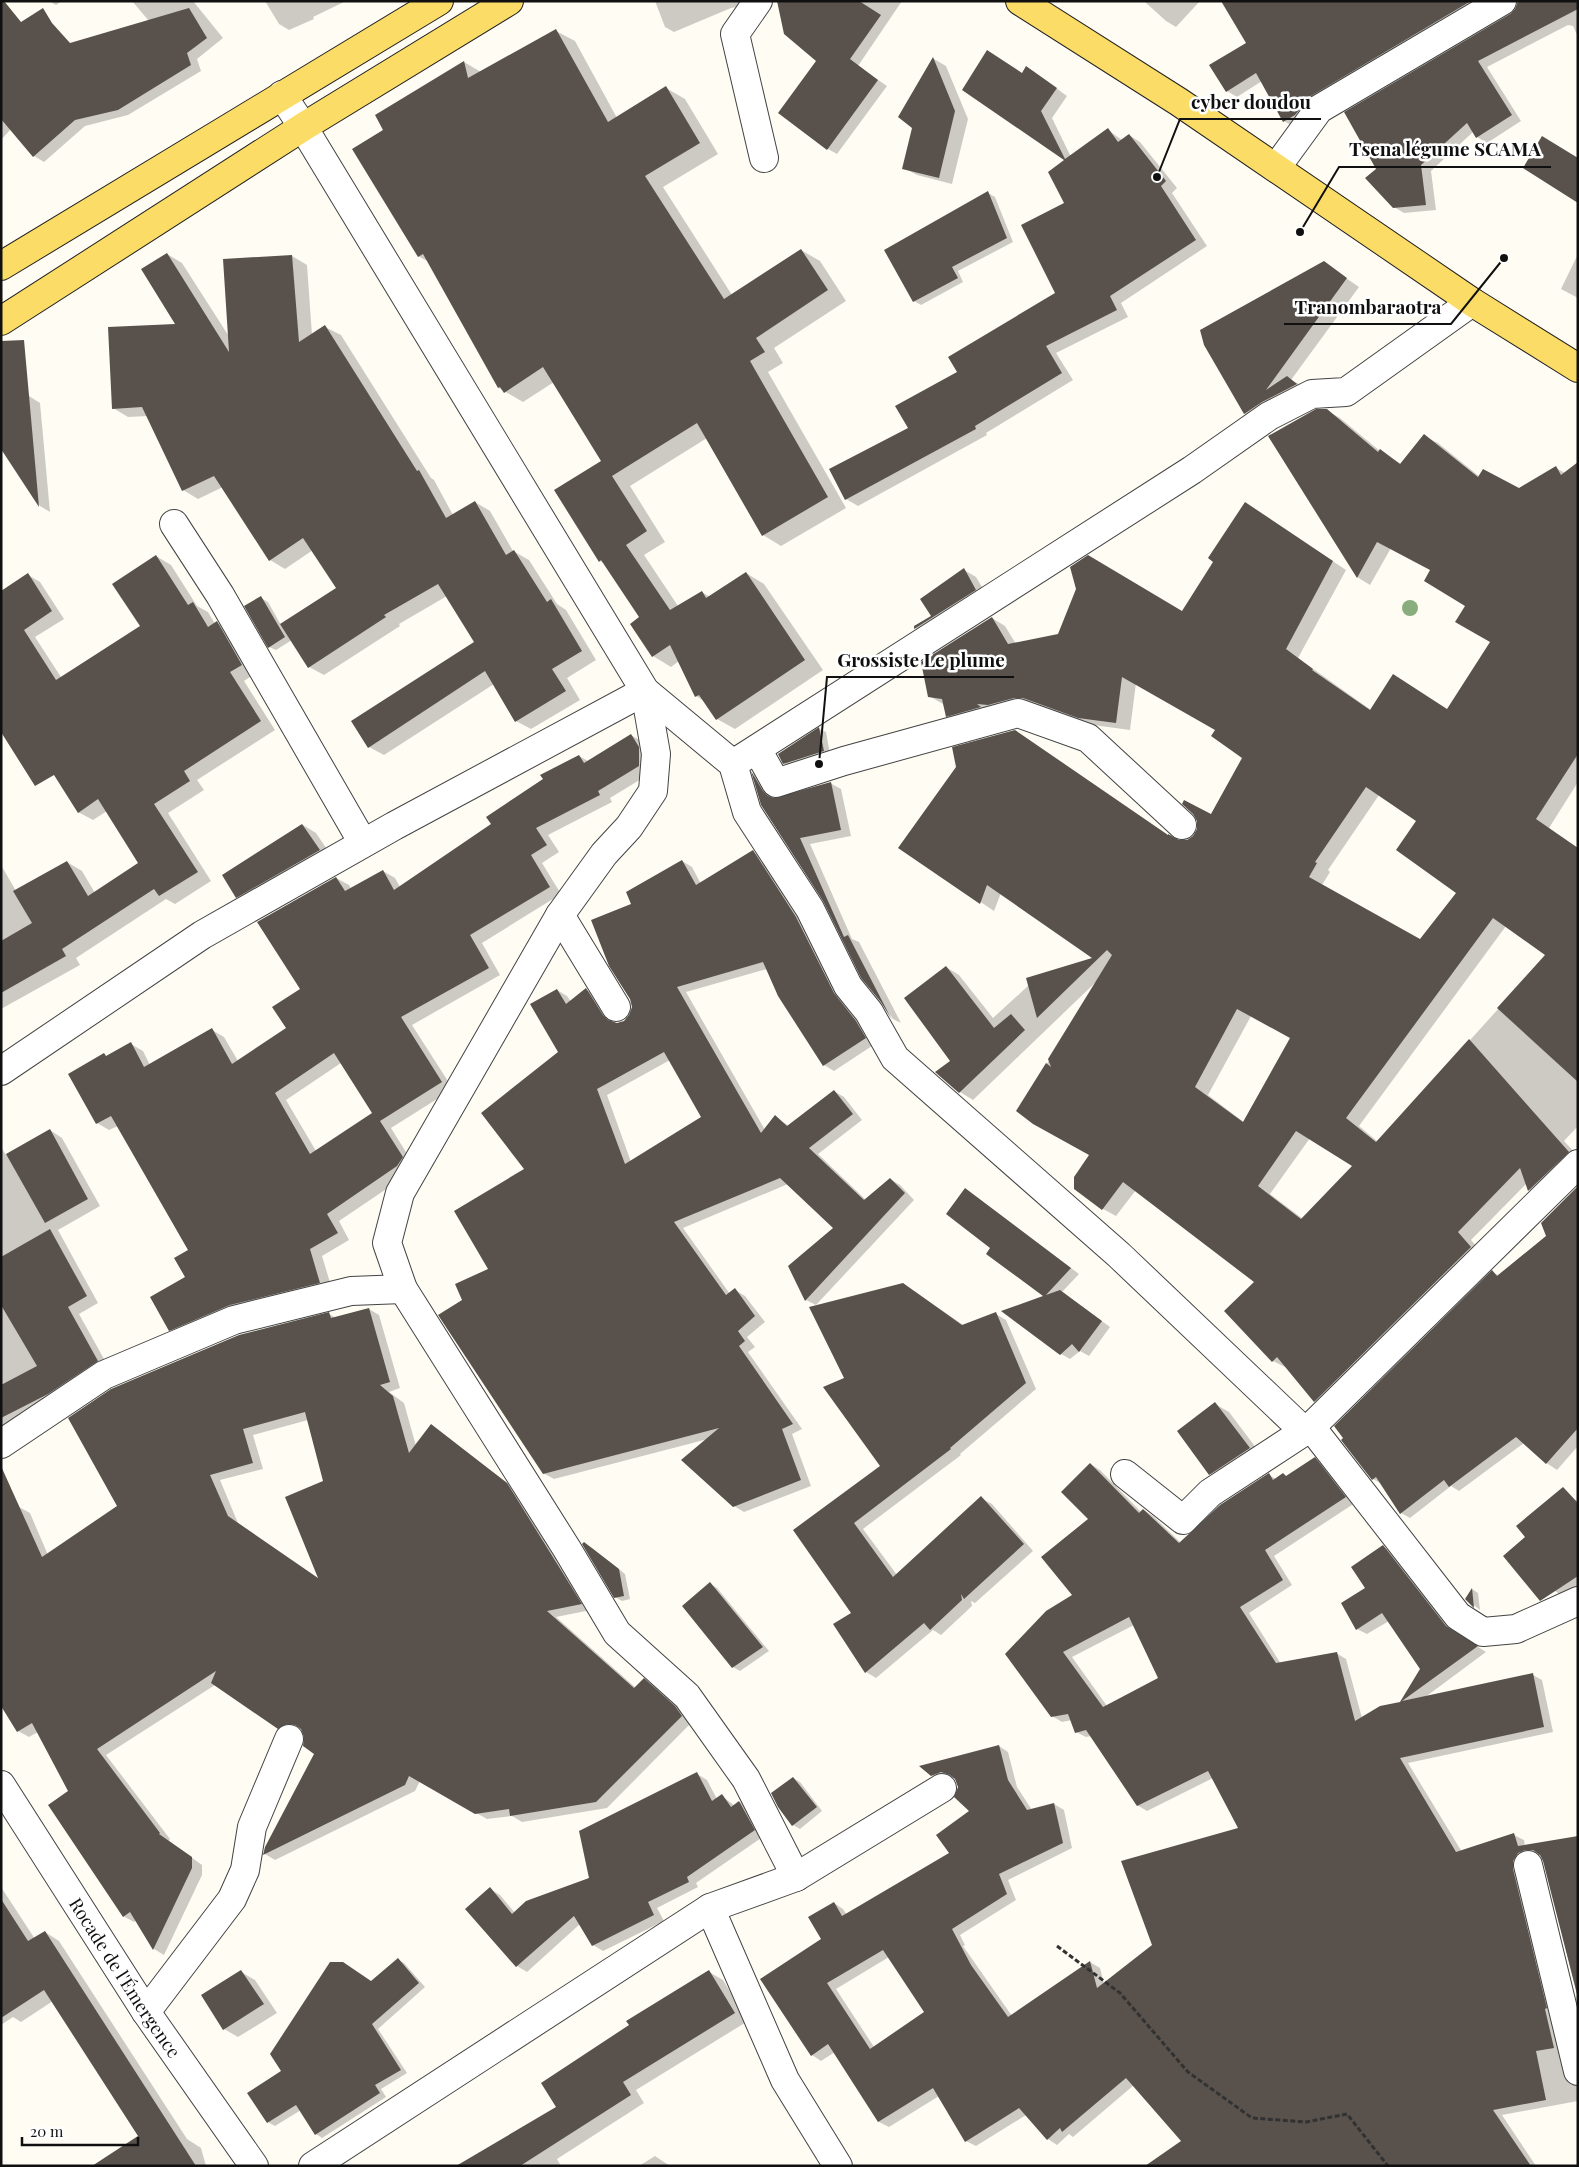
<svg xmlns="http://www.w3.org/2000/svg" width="1579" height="2167" viewBox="0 0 1579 2167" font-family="'Playfair Display',serif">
<rect width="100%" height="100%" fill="#fffdf3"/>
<path fill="#0003" fill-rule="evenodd" d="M49 1H62L56 5Z
M132 1H193L223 38 197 59 201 71 128 115 85 126 44 162 34 156 11 129 1 140V65L149 21Z
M265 1H346L313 17 314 19 289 30 279 24Z
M655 1H752L749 5 731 8 674 32 665 27Z
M778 1H902L858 66 887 86 837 154 828 149 818 61Z
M1147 1H1200L1176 27 1166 21 1145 2Z
M1223 1H1490L1294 127 1284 121 1262 81 1237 97 1227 91 1247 43Z
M1578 1V37L1573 26 1568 25 1487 67 1521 121 1487 143 1477 137 1474 131 1431 171 1436 210 1404 213 1394 207 1378 169 1346 113Z
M556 31 575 41 617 118 666 88 685 99 718 154 663 187 732 295 801 250 820 261 846 301 774 348 783 363 768 372 846 508 781 546 763 535 707 438 630 486 665 542 644 555 678 606 702 592 710 597 746 573 764 584 823 670 735 729 717 719 704 701 696 696 679 661 671 667 653 656 641 617 606 564 600 561 603 462 554 382 523 402 499 388 429 262 418 256 385 130 376 115 464 62 481 72Z
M934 59 946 66 968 119 952 184 917 175 904 168 913 127 900 117Z
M1023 74 1038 75 1067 96 1052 118 1071 157 1108 130 1122 140 1129 135 1140 142 1177 188 1172 193 1207 246 1121 303 1128 317 1056 353 1073 380 986 433 987 435 858 506 846 499 958 372 1057 293 1065 204 1066 160 964 90Z
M988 193 995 197 1013 242 958 271 963 282 921 305 914 301 886 250Z
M167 254 182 263 230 338 292 256 307 265 312 335 325 327 341 335 431 478 434 480 453 515 475 502 490 511 513 551 529 560 557 604 566 610 596 660 567 678 580 700 531 729 516 721 494 684 384 755 369 747 476 642 447 596 399 624 400 626 324 675 309 667 292 640 276 650 269 647 261 598 268 602 281 625 338 588 313 550 285 569 270 560 223 487 198 499 183 490 148 416 128 417 113 408 177 325Z
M1578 254V298L1561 289Z
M1324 263 1359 287 1291 380 1301 385 1258 421 1245 414 1205 344Z
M29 396 40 403 50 512 40 506 1 447Z
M1326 410 1340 418 1380 451 1401 464 1424 436 1438 443 1480 477 1519 490 1556 468 1565 473 1578 463V782L1549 828 1546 954 1506 926 1359 1126 1378 1142 1518 987 1578 1039V1126L1564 1141 1578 1156 1543 1198 1529 1190 1527 1183 1471 1240 1484 1255 1328 1409 1315 1401 1287 1368 1273 1361 1256 1282 1136 1190 1116 1216 1103 1209 1075 1188 1090 1155 1018 1111 1098 980 973 1100 960 1092 952 1061 946 967 959 975 993 1018 1029 985 1095 959 1001 893 994 911 900 848 1015 731 1169 836 1179 841H1187L1194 837 1199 828 1198 819 1212 815 1243 757 1217 730 1136 683 1130 730 1093 725 1037 705H1028L960 724 947 716 943 704 929 696 992 618 1005 626 1016 644 1183 613 1259 512 1346 570 1298 658 1371 710H1448L1492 642 1467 605 1432 570 1391 548 1370 585 1357 577 1270 436ZM1379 795 1418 821 1458 892 1420 941 1322 885 1330 872 1328 870ZM1251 1016 1291 1038 1245 1123 1208 1095ZM1310 1138 1354 1166 1303 1219 1270 1194Z
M156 556 171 565 197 606 208 612 215 624 217 623 232 631 256 673 244 681 275 730 197 780 204 790 168 813 211 881 175 904 166 899 76 958 80 965 1 1009V865L16 891 67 862 82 871 95 893 140 863 107 811 93 820 78 812 142 626Z
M964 570 976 577 988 597 928 636 915 628V627L932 616Z
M28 575 40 582 64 619 35 637 70 691 9 708Z
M819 729 826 732 830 754 791 767 784 763 779 754Z
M631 735 643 742 651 773 610 798 612 802 548 835 559 852 542 863 561 894 482 943 500 975 412 1025 453 1089 391 1128 414 1165 410 1173 339 1221 349 1240 322 1256 332 1289 182 1337 170 1330 186 1278 189 1251 118 1126 109 1130 97 1123 70 1074 104 1055 108 1057 131 1044 143 1051 150 1065 212 1030 224 1037 238 1061 288 1029 336 878 349 885 351 889 383 871 395 878 400 887 493 825 579 756 588 761ZM341 1063 373 1114 316 1151 286 1100Z
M753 773 762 778 773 798 830 783 841 789 851 836 810 844 852 939 859 942 901 1023 893 1019 862 977 824 900 762 805Z
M303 825 316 833 333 858 251 905 237 897Z
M753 852 763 858 875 1044 834 1071 824 1065 767 969 686 992 765 1130 775 1117 789 1126 834 1091 844 1097 862 1120 818 1154 866 1200 890 1179 900 1185 914 1200 816 1305 806 1300 790 1267 835 1228 788 1184 683 1228 730 1294 735 1290 745 1296 765 1322 747 1337 755 1347 748 1352 802 1429 792 1434 811 1486 744 1512 734 1506 708 1439 554 1479 543 1473 463 1301 490 1270 526 1169 560 1053 557 990 567 996 571 1002 587 990 597 996 613 1022 617 1024 625 1021 631 1015 633 1006 632 905 682 861 692 867 701 884ZM670 1060 703 1118 631 1162 607 1095Z
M50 1130 62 1138 100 1206 58 1230 98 1303 79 1314 109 1368 1 1442V1147L6 1155Z
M1578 1188V1446L1557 1470 1548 1464 1524 1443 1459 1491 1451 1486 1410 1518 1401 1513 1382 1484 1373 1479 1492 1272 1498 1275 1547 1236Z
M974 1195 1079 1274 1062 1292 1110 1327 1089 1356 1080 1351 1070 1359 1061 1354 1045 1296 992 1248Z
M914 1291 963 1325 996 1314 1006 1320 1036 1389 960 1454 961 1455 863 1529 897 1575 981 1498 992 1504 1033 1551 975 1603 971 1601 972 1606 941 1635 933 1630 876 1678 866 1672 853 1613 795 1531 882 1467 845 1379Z
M369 1309 379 1315 400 1388 389 1392 404 1403 416 1446 431 1426 517 1490 591 1610 556 1617 636 1688 644 1680 655 1686 686 1714 692 1722 607 1808 522 1822 512 1816 487 1819 420 1781 415 1791 275 1860 265 1854 266 1847 315 1754 303 1730 298 1729 289 1734 215 1685 106 1755 170 1839 169 1841 202 1865V1875L164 1955 154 1949 137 1920 134 1922 123 1916 69 1791 38 1732 29 1737 18 1731 19 1507 30 1513 48 1555 118 1506 329 1314 336 1318ZM308 1420 325 1481 320 1580 238 1523 220 1480 263 1469 253 1435Z
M1215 1404 1229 1412 1263 1457 1224 1482 1210 1474Z
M1315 1459 1325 1464 1355 1503 1274 1556 1292 1585 1249 1613 1281 1664 1336 1653 1346 1659 1362 1718 1401 1703 1421 1669 1389 1621 1367 1634 1357 1629 1367 1588 1383 1547 1393 1553 1456 1633 1486 1652 1424 1698 1533 1675 1542 1680 1553 1732 1408 1763 1462 1852 1514 1835 1524 1840 1525 1846 1578 1837V1999L1544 1861 1541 1855H1534L1572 2081 1578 2087V2101L1502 2115 1536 2166H1149L1183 2142 1134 2085 1073 2137 1069 2134 1057 2145 1048 2139 1026 2115 976 2146 966 2141 939 2096 889 2127 879 2122 835 2052 821 2061 812 2055 822 1939 834 1903 843 1909 847 1915 951 1853 970 1811 956 1778 952 1777 942 1781 932 1775 999 1746 1008 1752 1017 1787 1032 1810 1054 1804 1064 1810 1072 1848 1008 1880 1016 1900 960 1935 965 1945 963 1946 1012 2016 1090 1962 1100 1968 1104 1984 1153 1945 1240 1829 1213 1778 1147 1811 1137 1805 1092 1736 1086 1737 1076 1732 1072 1720 1062 1722 1052 1716 1007 1654 1074 1595 1090 1520V1464L1100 1470 1141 1512 1144 1510 1153 1516 1181 1543 1269 1475 1276 1479 1283 1474 1288 1477ZM1134 1625 1160 1678 1107 1706 1072 1657ZM889 1957 926 2012 874 2047 836 1989Z
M1578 1509V1588L1564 1597 1555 1591 1533 1550Z
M591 1547 625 1574 630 1599 622 1601 615 1597Z
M710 1584 717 1588 769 1651 740 1671 733 1667 683 1606Z
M1472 1589 1478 1593 1480 1610 1466 1599Z
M697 1774 707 1780 717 1799 722 1796 735 1806 740 1802 750 1808 764 1836 696 1883 698 1887 657 1908 664 1921 603 1951 593 1945 580 1924 527 1972 517 1966 490 1889 500 1895 515 1913 590 1878Z
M793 1778 800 1782 822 1811 800 1829 793 1825Z
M1 1887 35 1939 45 1932 59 1941 187 2139 201 2148 206 2166H128L140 2137 53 2001 21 2022 13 2017 1 2025Z
M398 1960 404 1963 425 1987 378 2029 407 2073 381 2089 386 2097 322 2138 316 2134 301 2110 275 2126 268 2122 283 2071 372 1982Z
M241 1972 255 1980 277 2013 238 2037 224 2029Z
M709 1972 723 1980 748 2021 636 2090 644 2103 557 2159 561 2166H459L558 2107Z
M655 2156 670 2166H639Z"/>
<path fill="#59524c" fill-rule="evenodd" d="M1 1H4L21 22 43 8 52 23 70 43 189 8 207 38 187 53 191 65 118 110 75 120 33 157 1 119Z
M777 1H859L881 15 850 59 878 80 827 150 778 113 816 61 784 34Z
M1221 1H1471L1311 96 1295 115 1283 122 1256 73 1226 92 1209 65 1246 43Z
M1518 1H1578V9L1478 61 1512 115 1476 138 1467 123 1421 165 1426 205 1393 208 1365 178 1376 169 1344 112 1510 14 1515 9Z
M556 29 608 122 666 86 700 143 645 176 724 299 801 249 828 290 756 338 765 352 750 361 828 497 762 536 697 423 612 476 647 531 626 545 670 610 702 591 706 598 746 572 805 660 716 720 699 695 695 697 670 645 652 657 630 624 639 617 601 560 599 562 554 490 601 461 543 367 504 393 500 387 498 388 423 254 418 257 352 149 383 130 375 115 464 61 468 78Z
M987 50 1022 73 1026 66 1057 88 1041 111 1065 159 1108 128 1118 142 1129 134 1166 181 1161 186 1196 240 1110 296 1117 310 1046 346 1062 373 975 426 976 429 845 500 829 469 908 428 895 406 957 372 948 357 1055 293 1021 225 1064 203 1048 172 1064 160 962 90Z
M933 57 955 111 939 178 902 169 912 128 898 117Z
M1542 136 1578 158V203L1523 168Z
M988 191 1007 238 952 267 958 278 913 302 884 250Z
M167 253 229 352 223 259 292 255 299 342 325 325 417 471 419 470 446 518 475 501 506 555 514 550 547 602 551 599 582 651 552 669 566 691 515 722 485 671 368 748 351 721 474 642 438 584 384 615 386 617 308 668 280 624 336 588 303 538 269 561 214 476 182 491 142 407 112 409 108 327 175 324 141 269Z
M1324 261 1347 278 1266 390 1287 376 1297 384 1262 402 1244 414 1204 345 1200 330Z
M24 340 39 507 1 449V341Z
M1316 409H1327L1378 452 1380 449 1400 464 1424 434 1478 477 1483 469 1519 488 1556 466 1561 475 1578 462V754L1536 819 1578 848V1082L1497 1008 1545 955 1493 918 1346 1118 1376 1142 1469 1039 1569 1152 1528 1191 1520 1168 1458 1232 1471 1247 1314 1402 1277 1357 1272 1362 1224 1311 1254 1282 1123 1182 1102 1210 1074 1189V1177L1089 1155 1033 1124 1016 1111 1046 1063 1051 1067 1048 1059 1112 955 1107 950 1037 1018 1026 978 1092 958 987 885 980 904 898 848 956 767 952 747 1015 730 1168 835V834L1179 840H1187L1193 836 1197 829V821L1193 814 1182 804 1184 800 1211 814 1242 758 1211 736 1215 730 1122 677 1116 723 1078 718 1023 698H1014L988 705 977 704 981 707 946 717 942 699 928 697 921 662 992 617 1008 644 1058 634 1076 589 1070 567 1088 555 1182 611 1213 562 1208 558 1245 502 1333 561 1286 649 1313 669 1312 670 1370 710 1393 674 1447 709 1490 642 1455 622 1465 606 1424 581 1430 570 1377 542 1357 578 1268 436ZM1366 787 1416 821 1396 850 1456 893 1420 939 1309 877 1317 863 1315 862ZM1237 1009 1290 1038 1243 1122 1195 1087ZM1296 1131 1352 1166 1301 1219 1258 1186Z
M156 555 188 605 193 602 208 627 217 621 242 665 230 672 261 721 184 771 190 781 154 804 198 872 159 896 154 889 62 949 66 956 1 993V941L32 923 13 891 67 861 88 896 138 863 98 799 78 813 54 775 35 786 1 732V591L28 573 52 611 24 630 56 680 140 626 112 584Z
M964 568 976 590 914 629V626L931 616 920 599Z
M261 596 285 637 268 648 244 606Z
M819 727 824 751 783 764 778 754Z
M631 734 639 747V766L598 791 600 795 536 828 547 845 531 855 550 887 470 935 489 968 401 1017 442 1082 380 1121 403 1157 397 1166 327 1214 338 1233 310 1249 320 1283 230 1305 169 1331 150 1297 185 1277 174 1258 188 1250 111 1116 96 1124 68 1074 104 1053 106 1056 131 1042 144 1067 212 1028 232 1064 286 1028 272 1007 300 989 257 922 336 877 345 891 383 870 394 890 491 824 486 817 543 779 540 775 579 755 584 763ZM334 1053 372 1113 310 1154 275 1093Z
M751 771 763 791 768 796 774 798 831 782 841 830 800 838 844 937 848 935 892 1020 881 1002 861 978 823 901 761 805Z
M302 824 320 850 236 898 222 875Z
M753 850 796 917 834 993 856 1021 866 1038 823 1066 778 996 763 962 677 987 761 1133 775 1115 787 1126 834 1090 853 1114 809 1148 864 1200 890 1178 905 1193 805 1301 788 1266 833 1228 780 1178 674 1222 726 1295 735 1288 755 1316 738 1331 745 1341 739 1346 793 1424 782 1429 801 1480 733 1507 681 1460 719 1428 543 1474 438 1315 462 1300 455 1284 488 1269 454 1211 524 1169 481 1113 558 1052 530 1004 557 989 566 1004 586 988 603 1015 608 1020 617 1023 624 1021 629 1015 632 1007 630 999 609 966 591 920 631 904 626 892 682 860 696 885ZM664 1052 701 1117 625 1164 597 1089Z
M946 966 994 1028 1011 1014 1025 1030 959 1093 935 1072 950 1061 904 998Z
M50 1129 88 1199 45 1223 6 1154Z
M1578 1186V1428L1546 1464 1516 1437 1449 1487 1444 1480 1400 1514 1376 1477 1372 1480 1341 1440 1343 1438 1334 1426 1492 1270 1497 1276 1546 1236 1541 1223Z
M965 1188 1071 1268 1046 1295 1060 1290 1102 1321 1079 1352 1072 1344 1060 1355 1001 1311 1043 1296 986 1254 990 1248 946 1214Z
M50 1229 87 1296 68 1307 98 1361 48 1394 1 1418V1385L37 1366 1 1305V1257Z
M903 1283 962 1325 996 1312 1026 1383 950 1448 951 1449 854 1523 893 1577 981 1496 1024 1544 964 1599 961 1594 962 1600 930 1630 924 1623 865 1673 833 1624 851 1613 793 1530 880 1466 823 1387 844 1378 809 1307Z
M369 1308 390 1382 380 1385 393 1396 409 1453 431 1424 507 1483 582 1604 547 1611 634 1688 644 1678 675 1706 682 1716 596 1802 510 1816 509 1809 475 1814 409 1776 405 1785 263 1855 265 1847 314 1754 303 1746 304 1737 301 1729 295 1725 287 1724 278 1729 211 1683 216 1671 97 1749 160 1833 159 1834 192 1857V1868L153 1950 130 1912 123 1917 48 1805 68 1791 32 1723 17 1732 1 1706V1466L42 1557 117 1506 68 1418 111 1389 239 1335 329 1312 331 1318ZM305 1412 323 1481 285 1497 318 1578 228 1516 210 1475 253 1463 243 1429Z
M1215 1402 1250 1448 1209 1475 1177 1431Z
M1315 1457 1346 1497 1265 1550 1283 1580 1240 1607 1276 1663 1337 1652 1355 1721 1380 1706 1400 1702 1420 1669 1382 1613 1356 1630 1341 1603 1365 1588 1351 1567 1383 1545 1446 1626 1478 1646 1402 1701 1533 1673 1544 1727 1400 1758 1456 1852 1514 1833 1518 1846 1578 1836V1998L1543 1861 1540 1855 1533 1850H1525L1518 1853 1513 1861V1869L1547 2008 1545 2009 1554 2048 1536 2051 1546 2100 1493 2110 1531 2166H1145L1181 2141 1126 2078 1062 2132 1060 2128 1047 2140 1019 2108 965 2142 933 2088 878 2122 828 2044 811 2056 760 1979 821 1939 808 1917 834 1902 842 1916 949 1853 936 1835 969 1811 954 1797 958 1787 955 1779 950 1775 941 1772 931 1776 919 1766 999 1745 1008 1780 1027 1810 1054 1803 1063 1843 999 1874 1007 1894 952 1929 971 1965 1008 2017 1090 1961 1097 1988 1152 1945 1121 1861 1238 1828 1208 1771 1137 1806 1086 1730 1075 1733 1068 1714 1051 1717 1005 1654 1046 1611 1072 1595 1041 1557 1088 1519 1061 1492 1090 1463 1139 1513 1143 1509 1179 1543 1220 1505 1269 1473 1273 1480 1283 1473 1286 1476ZM1129 1617 1158 1678 1103 1707 1063 1652ZM883 1950 924 2012 870 2049 827 1983Z
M1563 1487 1578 1503V1576L1540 1601 1503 1556 1525 1537 1516 1526Z
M584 1542 619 1569 624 1596 614 1598 582 1544Z
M710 1582 763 1647 732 1668 682 1606Z
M1472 1588 1474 1608 1465 1599Z
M697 1772 712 1801 722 1794 731 1807 739 1801 755 1830 687 1877 689 1882 648 1902 654 1915 592 1946 574 1916 516 1967 465 1909 490 1887 512 1914 526 1901 589 1878 579 1831Z
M793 1777 817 1807 792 1826 778 1807 771 1793Z
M1 1899 28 1941 45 1931 196 2166H92L138 2136 44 1990 1 2018Z
M398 1958 419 1983 372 2024 401 2070 375 2085 380 2093 315 2135 296 2105 267 2123 247 2093 281 2071 270 2054 330 1962H343L371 1981Z
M241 1970 264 2004 223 2030 201 1995Z
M709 1970 735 2013 623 2082 631 2095 520 2166H456L556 2107 541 2083 629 2025 626 2021Z"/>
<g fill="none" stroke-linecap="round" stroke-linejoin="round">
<g stroke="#434343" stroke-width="30">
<g id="minor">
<path d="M758 1 735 34 764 158"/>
<path d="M282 95 303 127 645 691 733 764 747 812 810 909 848 986 869 1012 895 1058 1119 1255 1305 1432"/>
<path d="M1276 168 1319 109 1502 1"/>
<path d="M174 524 220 595 363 843"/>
<path d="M645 691 656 754 653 791 629 827 604 854 560 915 400 1193 387 1243 403 1289 567 1549 617 1633 687 1696 746 1779 796 1877"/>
<path d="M757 749 776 783 844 761 1018 713 1088 738 1182 825"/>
<path d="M733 764 1192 470 1269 416 1312 394 1346 392 1472 302"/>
<path d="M560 915 616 1007"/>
<path d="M1 1071 202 935 394 826 645 691"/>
<path d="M1311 1427 1458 1616 1483 1632 1516 1629 1578 1601"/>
<path d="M1 1444 104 1375 234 1320 351 1291 403 1289"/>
<path d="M1125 1474 1183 1520 1210 1493 1311 1427 1578 1164"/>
<path id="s1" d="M1 1785 146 2012 254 2166"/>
<path d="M1528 1865 1578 2071"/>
<path d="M710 1908 785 2080 838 2166"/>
<path d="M146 2012 232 1899 245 1870 252 1827 289 1739"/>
<path d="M313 2166 710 1908 796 1877 942 1788"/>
</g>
</g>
<g stroke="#212121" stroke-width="30">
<path id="major" d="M1020 1 1179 102 1472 302 1578 368
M1 266 439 1
M1 321 303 127 509 1"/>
</g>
<path stroke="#323232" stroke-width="3" stroke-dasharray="5 2.5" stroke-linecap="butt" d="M1057 1946 1120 1993 1188 2072 1252 2118 1306 2122 1347 2114 1388 2166"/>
<use href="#minor" stroke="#fff" stroke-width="28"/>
<use href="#major" stroke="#fbdc67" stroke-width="28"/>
</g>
<circle fill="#8aad7e" cx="1410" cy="608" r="8"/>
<g text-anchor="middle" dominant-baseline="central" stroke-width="5" stroke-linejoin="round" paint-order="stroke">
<g font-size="18" fill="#101010" stroke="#fff">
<text stroke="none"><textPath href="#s1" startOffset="229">Rocade de l'Émergence</textPath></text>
</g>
</g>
<path fill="none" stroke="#101010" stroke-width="2" d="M1157 177L1180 119H1321M1300 232L1339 167H1551M1504 258L1451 324H1284M819 764L827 677H1014"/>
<g fill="#101010" stroke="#fff" stroke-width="2">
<circle cx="1157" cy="177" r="5"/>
<circle cx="1300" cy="232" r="5"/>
<circle cx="1504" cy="258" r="5"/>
<circle cx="819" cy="764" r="5"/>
</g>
<g font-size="19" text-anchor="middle" font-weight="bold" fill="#101010" stroke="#fff" stroke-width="5" stroke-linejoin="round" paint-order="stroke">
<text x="1251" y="109">cyber doudou</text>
<text x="1445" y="156">Tsena légume SCAMA</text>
<text x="1368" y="314">Tranombaraotra</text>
<text x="921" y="667">Grossiste Le plume</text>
</g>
<rect width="1579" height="2167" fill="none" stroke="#101010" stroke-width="5"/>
<path d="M22 2137v8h116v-8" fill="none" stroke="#101010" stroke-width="2.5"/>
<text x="30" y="2137" font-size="15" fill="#101010" stroke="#ffffff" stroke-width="4" paint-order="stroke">20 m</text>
</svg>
